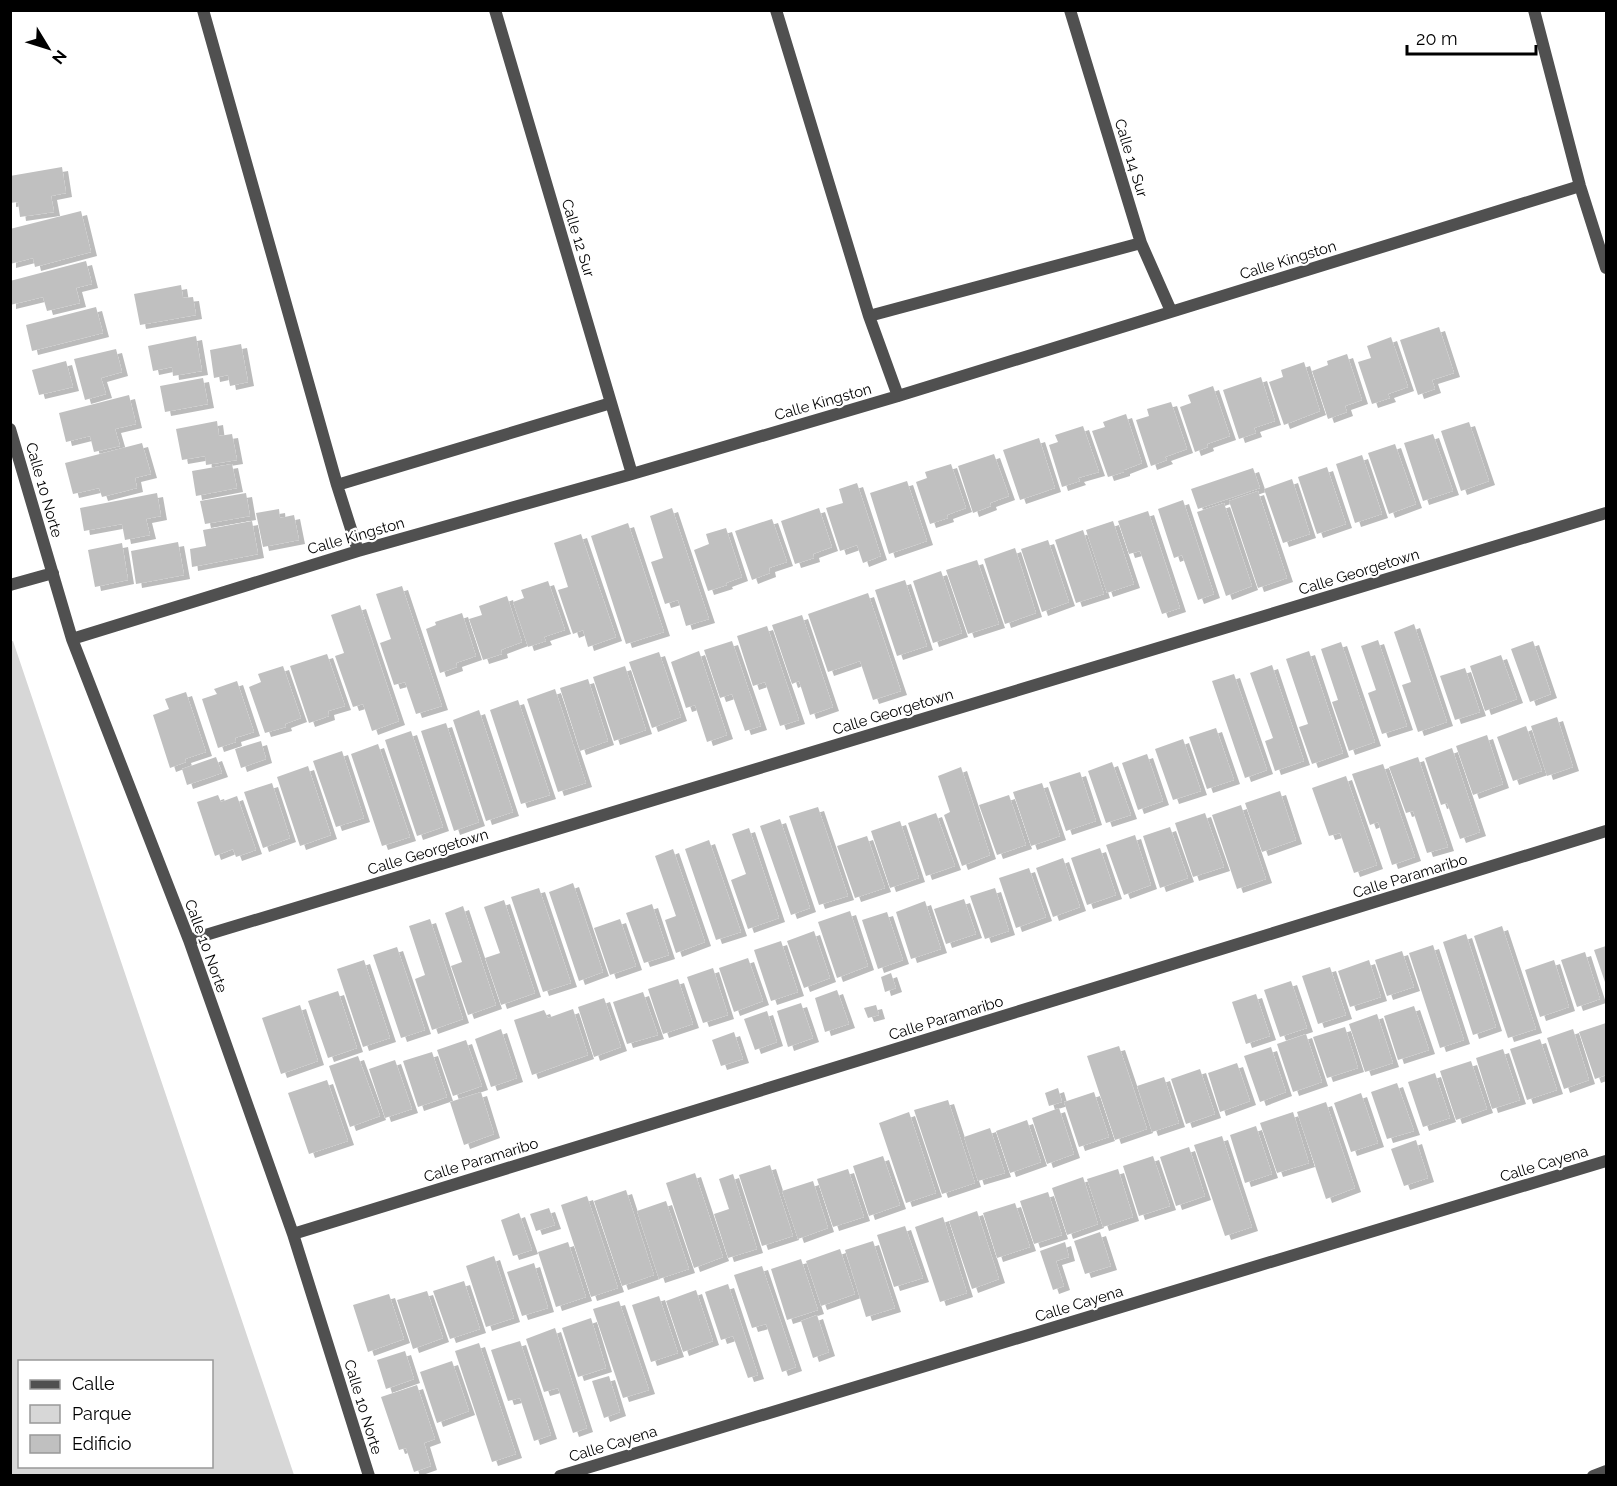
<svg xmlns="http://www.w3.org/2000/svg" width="1617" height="1486" viewBox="0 0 1617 1486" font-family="Raleway,sans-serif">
<defs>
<filter id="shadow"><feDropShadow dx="6" dy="4" stdDeviation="0" flood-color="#0004"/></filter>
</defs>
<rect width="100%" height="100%" fill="#fff"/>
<path fill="#d7d7d7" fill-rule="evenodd" d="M13 641 294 1475H11L10 642ZM20 1362H212V1466H20Z"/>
<path fill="#c0c0c0" filter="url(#shadow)" d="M62 167 66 193 51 196 54 212 20 217 18 202 10 203V176Z
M81 211 91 252 35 267 33 258 10 264V229Z
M86 261 92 284 76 288 80 303 47 311 43 297 10 305V281Z
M181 285 183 298 193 297 196 315 140 325 134 294Z
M96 307 103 333 32 351 26 325Z
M1439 327 1454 373 1432 380 1435 389 1418 395 1400 340Z
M196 336 202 371 173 376 172 367 153 371 148 346Z
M1391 337 1408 387 1388 394 1390 398 1372 404 1358 362 1371 358 1367 346Z
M241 344 248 382 230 386 228 375 214 378 210 350Z
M116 349 122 372 101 378 106 394 85 400 74 359Z
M1347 354 1362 400 1345 406 1347 412 1328 419 1312 371 1328 365 1327 361Z
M66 361 73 387 39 395 32 370Z
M1304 362 1320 411 1284 425 1269 382 1283 377 1281 370Z
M1261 377 1275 421 1254 428 1256 433 1239 439 1223 390Z
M203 378 208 404 165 412 160 386Z
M1213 386 1230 436 1207 444 1208 447 1195 452 1180 407 1191 403 1188 395Z
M129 395 136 424 115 429 120 446 94 452 90 436 66 442 59 413Z
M1171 402 1187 449 1165 457 1167 460 1151 466 1136 420 1149 416 1147 409Z
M1126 414 1142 463 1124 470V472L1108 477 1092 431 1105 427 1103 422Z
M217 421 219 436 232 434 237 460 206 465 205 456 182 460 176 429Z
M1469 422 1489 481 1461 491 1441 431Z
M1083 426 1099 472 1078 478 1080 481 1062 487 1049 445 1058 442 1055 435Z
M1433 434 1453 491 1423 501 1404 443Z
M1039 438 1055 488 1020 500 1003 450Z
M142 443 151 474 135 478 137 488 102 497 99 488 73 494 65 463Z
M1395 444 1416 504 1389 514 1368 453Z
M994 454 1009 496 990 503 991 506 973 513 958 466Z
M1362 455 1382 514 1355 523 1336 464Z
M232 464 237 488 196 496 192 471Z
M951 464 966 508 947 515 948 518 930 524 916 482 927 478 925 472Z
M1327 467 1346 524 1317 534 1298 477Z
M1253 468 1260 488 1198 509 1191 489Z
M1292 479 1310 534 1283 543 1264 489Z
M907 481 927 541 889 554 870 493Z
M857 483 881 556 863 563 857 545 840 551 826 508 843 503 839 489Z
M1258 491 1287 578 1258 588 1229 501Z
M157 493 161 516 146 519 150 535 125 540 122 524 84 531 80 508Z
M246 493 250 516 205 524 200 501Z
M1183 500 1214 594 1198 600 1182 555 1174 558 1158 509Z
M1224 503 1252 586 1226 596 1197 512Z
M672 508 709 619 686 626 678 600 665 604 651 562 663 558 650 516Z
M819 508 832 547 813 554 814 558 795 564 781 521Z
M279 509 280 518 294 515 299 540 263 547 256 513Z
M1148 511 1180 608 1162 614 1140 551 1129 554 1118 521Z
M772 519 787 562 769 568 770 573 752 580 735 531Z
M252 521 258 554 192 567 190 549 206 546 203 530Z
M1113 521 1134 584 1107 593 1086 530Z
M628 523 664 632 626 644 591 536Z
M726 528 742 577 726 583 727 585 708 591 694 550 709 544 706 534Z
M1083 530 1104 594 1076 603 1055 540Z
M581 534 616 637 588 647 583 630 573 634 558 590 568 587 554 543Z
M1048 540 1069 602 1042 612 1021 549Z
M178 542 184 575 136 584 131 551Z
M122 543 128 580 95 587 88 550Z
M1015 548 1036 613 1005 624 984 559Z
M977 560 999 624 968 634 946 570Z
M941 571 962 633 933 643 913 581Z
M905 580 927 646 897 656 875 590Z
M548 581 565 630 544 637 546 641 528 647 513 602 524 598 521 590Z
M402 586 442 706 416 714 405 682 394 685 380 643 391 639 376 594Z
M868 593 901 691 873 700 860 661 828 672 808 614Z
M507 596 522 642 501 650 502 654 483 660 469 619 482 615 479 606Z
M360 605 399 721 372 731 363 704 353 707 335 656 344 653 331 615Z
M462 613 476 656 456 663 457 667 440 673 426 629 436 625 435 622Z
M802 615 833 707 810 715 799 681 792 684 772 625Z
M1414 624 1447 722 1418 732 1402 685 1411 682 1394 632Z
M767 626 799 720 780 726 765 682 753 686 737 636Z
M1378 640 1407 726 1382 734 1368 693 1376 690 1361 646Z
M732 641 761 726 745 731 732 694 720 698 704 650Z
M1533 641 1551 694 1530 702 1511 649Z
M1341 642 1375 742 1349 751 1332 702 1338 700 1321 649Z
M699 651 727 735 707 742 695 705 686 708 671 662Z
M1309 651 1343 753 1312 764 1299 727 1308 724 1286 659Z
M659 652 681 717 652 728 629 662Z
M327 654 345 706 328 711 329 716 309 723 290 666Z
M1501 655 1517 699 1485 711 1470 666Z
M1272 665 1304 761 1275 771 1265 741 1273 738 1250 673Z
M283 666 301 718 285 724 286 727 265 733 249 687 261 682 258 674Z
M625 666 646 730 614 741 593 677Z
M1465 668 1480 712 1455 720 1440 676Z
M1234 674 1267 770 1245 778 1212 681Z
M588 679 608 741 580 751 560 688Z
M237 681 254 732 235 738 236 742 218 748 202 699 217 694 214 689Z
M555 689 586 783 558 792 527 699Z
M186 692 206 752 185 759 186 762 170 768 153 715 169 709 165 699Z
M518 700 550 795 521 804 490 710Z
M479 710 513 812 486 821 453 720Z
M1557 717 1573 767 1547 776 1531 726Z
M446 723 479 822 454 831 421 731Z
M1526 726 1542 771 1513 781 1497 737Z
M1216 728 1234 780 1207 789 1189 737Z
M411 731 443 827 417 836 385 740Z
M1487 735 1503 784 1473 795 1456 746Z
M1183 739 1201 791 1173 800 1155 749Z
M261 741 266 759 241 768 235 749Z
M378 744 410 837 382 846 351 754Z
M1452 748 1480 832 1460 839 1447 803 1441 805 1425 758Z
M342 751 364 818 336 827 313 761Z
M1147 754 1163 801 1138 810 1122 763Z
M216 757 222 773 187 785 182 769Z
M1418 757 1448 847 1427 853 1413 811 1406 813 1389 767Z
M1112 762 1131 815 1106 823 1088 771Z
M1383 764 1415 857 1392 865 1378 822 1370 825 1352 774Z
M308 766 331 835 300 846 277 777Z
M961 767 990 855 962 866 944 815 950 812 938 776Z
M1080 772 1096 821 1066 831 1049 782Z
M1346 776 1377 865 1354 873 1340 833 1329 836 1312 788Z
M272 783 290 838 263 848 244 792Z
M1042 783 1060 836 1031 846 1013 792Z
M1280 791 1296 840 1262 852 1245 803Z
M218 795 221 802 237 796 256 850 236 857 233 849 215 856 197 802Z
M1009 795 1026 845 997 855 979 805Z
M1241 805 1266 879 1237 889 1212 815Z
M818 807 848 896 819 905 789 816Z
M936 813 955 866 926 876 908 823Z
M1205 813 1224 867 1193 877 1175 823Z
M780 819 810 908 791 915 760 826Z
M900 821 919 878 890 888 871 831Z
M1170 827 1188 878 1160 888 1143 836Z
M749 828 779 918 748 929 731 880 746 874 732 834Z
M1135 835 1151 885 1124 895 1106 845Z
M867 836 885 888 855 898 837 846Z
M709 840 741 932 716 940 685 849Z
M1100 848 1116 895 1087 905 1071 858Z
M673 849 705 942 676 953 665 920 676 916 655 856Z
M1063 858 1080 907 1053 917 1036 868Z
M1029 868 1046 917 1016 928 999 878Z
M573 883 603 972 579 981 549 892Z
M539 888 571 983 543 992 511 897Z
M995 888 1009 931 985 939 970 896Z
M964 899 976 934 946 944 934 909Z
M504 900 535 993 501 1005 485 958 500 953 484 907Z
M925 901 941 949 911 959 896 912Z
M652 904 669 955 644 963 626 913Z
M463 906 496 1005 468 1015 451 966 462 962 445 913Z
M850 911 868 966 837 978 818 922Z
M887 912 903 960 878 969 862 920Z
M430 919 463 1019 432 1030 415 979 425 975 409 926Z
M620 919 636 966 610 975 594 928Z
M1502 926 1536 1029 1508 1038 1474 936Z
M814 931 830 978 804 988 787 941Z
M1466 934 1496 1027 1473 1035 1443 942Z
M781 941 798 992 771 1001 754 950Z
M1433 945 1464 1040 1440 1048 1409 953Z
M1606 946V985L1594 950Z
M397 947 425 1030 401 1038 373 955Z
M1402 951 1414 987 1387 996 1375 960Z
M1585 952 1600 999 1577 1007 1561 960Z
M748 958 763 1001 734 1012 719 968Z
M364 960 390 1038 363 1047 337 969Z
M1369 960 1381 997 1350 1007 1338 971Z
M1554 960 1569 1007 1540 1017 1525 970Z
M1330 967 1346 1015 1318 1024 1302 976Z
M713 968 728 1015 703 1023 687 977Z
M891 973 896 988 885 992 881 977Z
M678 979 693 1024 663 1034 648 989Z
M1291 981 1307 1028 1280 1037 1264 990Z
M837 990 849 1024 825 1032 815 998Z
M338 991 357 1048 328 1058 308 1001Z
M643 992 658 1035 627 1044 613 1002Z
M1256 994 1270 1036 1246 1044 1232 1002Z
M604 998 621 1047 594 1057 578 1007Z
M801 1003 813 1038 788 1047 777 1011Z
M300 1005 318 1061 281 1074 262 1018Z
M876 1005 879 1015 868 1018 864 1008Z
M1414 1006 1429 1050 1398 1060 1384 1016Z
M573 1009 588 1055 532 1075 514 1020 544 1010 548 1018Z
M767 1011 777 1042 755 1050 744 1019Z
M1377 1014 1393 1063 1365 1072 1349 1024Z
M1606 1023V1075L1595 1079 1579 1032Z
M1345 1027 1358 1068 1327 1078 1313 1037Z
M501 1029 517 1078 491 1087 475 1039Z
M1573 1029 1589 1080 1564 1089 1547 1038Z
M734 1032 743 1059 721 1066 712 1040Z
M1306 1034 1322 1082 1293 1092 1277 1044Z
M1540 1039 1557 1090 1527 1100 1510 1049Z
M466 1040 482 1086 453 1096 437 1050Z
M1119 1046 1147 1129 1115 1140 1087 1056Z
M1271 1047 1286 1092 1260 1102 1244 1056Z
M1503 1049 1520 1100 1492 1109 1476 1058Z
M432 1052 447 1097 418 1107 403 1061Z
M358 1056 380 1116 350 1127 329 1066Z
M395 1060 412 1109 385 1118 369 1069Z
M1471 1061 1487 1109 1456 1120 1440 1071Z
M1237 1063 1250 1101 1220 1112 1208 1073Z
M1200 1069 1215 1114 1186 1124 1171 1079Z
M1435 1073 1450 1118 1423 1127 1408 1082Z
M1164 1077 1179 1123 1152 1132 1137 1086Z
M327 1080 348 1141 309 1154 288 1093Z
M1397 1083 1414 1131 1387 1139 1371 1092Z
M1058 1088 1062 1102 1049 1106 1045 1093Z
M481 1092 494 1134 464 1145 450 1102Z
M1094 1092 1109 1137 1079 1147 1064 1102Z
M1361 1093 1378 1143 1351 1152 1334 1103Z
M948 1100 975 1183 942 1194 914 1110Z
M1326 1102 1355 1188 1326 1199 1297 1112Z
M1059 1108 1074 1154 1047 1164 1032 1118Z
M909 1112 936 1193 906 1203 879 1123Z
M1293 1112 1309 1163 1277 1173 1260 1123Z
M1027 1120 1041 1162 1010 1173 996 1131Z
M1256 1126 1272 1174 1245 1183 1230 1135Z
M990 1128 1005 1173 978 1181 964 1137Z
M1222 1136 1252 1227 1225 1236 1194 1145Z
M1416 1140 1428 1178 1404 1186 1391 1149Z
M1189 1147 1205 1196 1176 1206 1160 1157Z
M883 1156 900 1205 869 1216 853 1166Z
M1153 1156 1170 1206 1139 1216 1123 1166Z
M770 1165 793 1236 762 1246 739 1175Z
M848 1169 864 1217 833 1227 817 1179Z
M1118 1169 1133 1217 1103 1227 1087 1179Z
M695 1173 723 1257 694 1268 666 1183Z
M733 1174 757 1249 728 1258 714 1214 729 1209 719 1179Z
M1083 1177 1098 1224 1067 1235 1052 1188Z
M813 1181 828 1228 798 1239 782 1191Z
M626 1190 654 1275 622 1286 594 1201Z
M1048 1192 1062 1235 1034 1244 1020 1201Z
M587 1196 618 1288 591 1297 561 1205Z
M666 1201 689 1269 659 1279 637 1211Z
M1015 1203 1030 1247 997 1258 983 1213Z
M549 1208 555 1225 536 1231 530 1214Z
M977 1211 999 1279 972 1289 949 1221Z
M519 1213 532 1250 513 1256 501 1220Z
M943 1217 967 1293 940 1302 915 1227Z
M905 1226 923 1278 894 1287 877 1235Z
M1100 1232 1111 1266 1085 1274 1074 1241Z
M873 1241 895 1308 866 1317 845 1250Z
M568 1242 586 1297 556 1307 538 1252Z
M1065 1242 1069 1257 1056 1261 1064 1286 1053 1290 1040 1251Z
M840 1249 855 1294 821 1306 806 1261Z
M494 1256 514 1318 486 1327 466 1266Z
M801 1259 818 1310 787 1320 771 1269Z
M534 1263 548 1308 522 1316 507 1272Z
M762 1266 796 1367 782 1372 766 1324 752 1328 734 1275Z
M464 1281 480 1329 450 1339 433 1291Z
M728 1284 758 1375 748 1378 733 1336 721 1340 705 1292Z
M696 1290 713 1341 683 1352 666 1301Z
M427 1291 443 1338 413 1349 397 1300Z
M389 1294 404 1339 368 1352 353 1305Z
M659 1296 678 1353 651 1362 632 1305Z
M619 1301 649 1390 623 1398 593 1309Z
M817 1315 829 1352 813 1358 801 1321Z
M591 1318 606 1368 578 1377 562 1328Z
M555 1328 587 1428 573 1433 558 1388 544 1392 526 1339Z
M520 1341 551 1435 534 1441 520 1398 508 1401 491 1350Z
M479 1343 516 1454 492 1462 455 1351Z
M405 1351 414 1379 386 1389 377 1360Z
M452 1361 469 1411 437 1423 420 1372Z
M609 1376 620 1412 604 1418 592 1381Z
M417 1385 435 1439 424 1443 431 1466 414 1472 406 1448 399 1450 381 1397Z"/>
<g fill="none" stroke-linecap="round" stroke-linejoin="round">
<path stroke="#505050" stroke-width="12" d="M203 10 337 485 358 551
M495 10 632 474
M776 10 869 316 898 396
M1070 10 1141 243 1171 311
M1534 10 1580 186 1606 268
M869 316 1141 243
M10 429 72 639 189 940 293 1234 369 1476
M337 485 611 403
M10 585 53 573
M72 639 358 551 632 474 898 396 1580 186
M189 940 1606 513
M293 1234 1606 831
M560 1476 1606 1161
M1593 1476 1606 1471"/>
</g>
<g text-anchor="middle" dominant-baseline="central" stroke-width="4.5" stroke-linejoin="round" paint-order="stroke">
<g font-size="15" fill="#000" stroke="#fff">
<text transform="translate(1131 158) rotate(73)">Calle 14 Sur</text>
<text transform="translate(578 238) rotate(73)">Calle 12 Sur</text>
<text transform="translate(1288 260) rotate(-17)">Calle Kingston</text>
<text transform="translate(823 402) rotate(-16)">Calle Kingston</text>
<text transform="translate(44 490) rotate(74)">Calle 10 Norte</text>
<text transform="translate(356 536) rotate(-16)">Calle Kingston</text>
<text transform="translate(1359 572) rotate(-17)">Calle Georgetown</text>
<text transform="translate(893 712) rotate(-17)">Calle Georgetown</text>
<text transform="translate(428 852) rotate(-17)">Calle Georgetown</text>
<text transform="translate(1410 876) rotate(-17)">Calle Paramaribo</text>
<text transform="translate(206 946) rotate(70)">Calle 10 Norte</text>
<text transform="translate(946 1018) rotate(-17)">Calle Paramaribo</text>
<text transform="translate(481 1160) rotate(-17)">Calle Paramaribo</text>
<text transform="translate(1544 1164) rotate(-17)">Calle Cayena</text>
<text transform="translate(1079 1304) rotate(-17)">Calle Cayena</text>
<text transform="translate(363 1407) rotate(73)">Calle 10 Norte</text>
<text transform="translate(613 1444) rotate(-17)">Calle Cayena</text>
</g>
</g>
<rect width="1617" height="1486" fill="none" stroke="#000000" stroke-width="24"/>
<rect x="18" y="1360" width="195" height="108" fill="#ffffff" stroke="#999999" stroke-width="1.5"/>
<rect x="30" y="1380" width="30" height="9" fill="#505050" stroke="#999999" stroke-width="1.5"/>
<text x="72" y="1390" font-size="18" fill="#000000">Calle</text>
<rect x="30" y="1405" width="30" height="18" fill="#d7d7d7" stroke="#999999" stroke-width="1.5"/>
<text x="72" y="1420" font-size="18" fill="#000000">Parque</text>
<rect x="30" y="1435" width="30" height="18" fill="#c0c0c0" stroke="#999999" stroke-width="1.5"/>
<text x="72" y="1450" font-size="18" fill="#000000">Edificio</text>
<g transform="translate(48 48) rotate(128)" stroke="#ffffff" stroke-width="4.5" paint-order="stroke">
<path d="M0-4.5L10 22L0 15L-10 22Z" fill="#000000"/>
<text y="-9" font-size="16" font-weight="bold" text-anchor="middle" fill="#000000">N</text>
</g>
<path d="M1407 45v9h129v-9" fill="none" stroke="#000000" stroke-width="3"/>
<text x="1416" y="45" font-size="18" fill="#000000" stroke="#ffffff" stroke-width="4.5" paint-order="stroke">20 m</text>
</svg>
